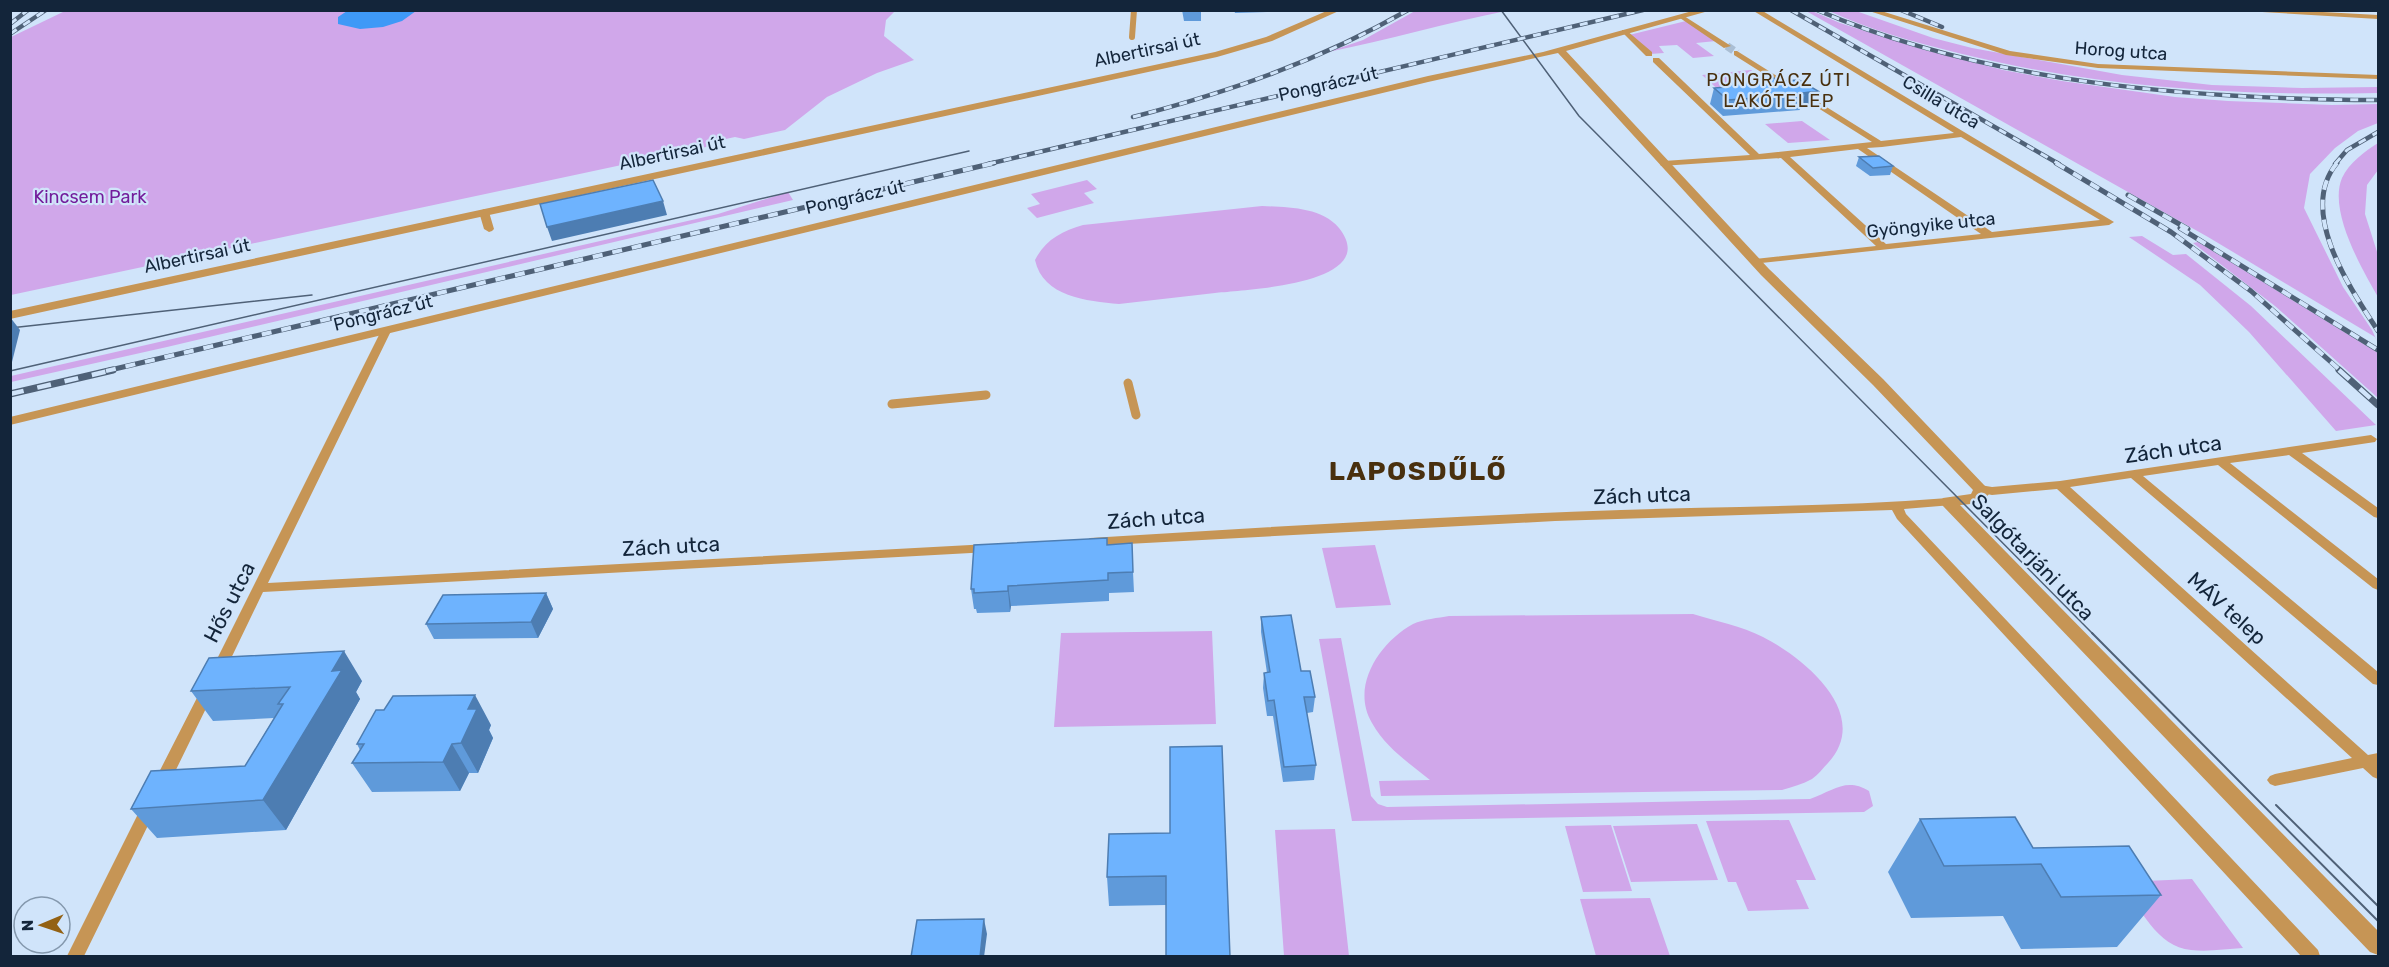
<svg xmlns="http://www.w3.org/2000/svg" width="2389" height="967" viewBox="0 0 2389 967" font-family="Rubik,sans-serif">
<rect width="100%" height="100%" fill="#d0e4fa"/>
<path fill="#d0a7ea" d="M65 11H895L886 20 884 36 914 60 877 73 827 97 785 130 744 139 735 137 712 142 706 147 11 295V37Z
M1415 11H1506C1446 23 1388 40 1328 52L1363 40Z
M1806 11H1812L1840 23 1921 49 2003 70 2062 81 2175 97 2228 101 2332 105 2378 104V123L2358 131 2335 148 2310 174 2304 208 2343 287 2372 330 2378 343 2375 337 2208 237Z
M1829 11H1856L1933 38 1972 48 2122 75 2212 85 2302 88 2378 87V93C2234 96 2099 88 1958 53 1914 42 1870 30 1829 11Z
M1686 21 1716 41 1696 43 1714 56 1693 58 1677 45 1659 46 1664 53 1650 54 1629 35Z
M1751 70 1766 81 1723 94 1702 75Z
M1802 121 1830 140 1788 143 1765 124Z
M2378 143V170L2367 185 2365 214 2378 255V297C2362 269 2328 211 2342 178 2349 163 2365 151 2378 143Z
M1087 180 1097 189 1084 193 1094 203 1037 218 1027 208 1040 204 1031 194Z
M788 192 793 200 167 347 11 382V376L718 214Z
M1262 206C1286 207 1322 207 1339 228 1384 285 1241 290 1215 293 1183 297 1151 300 1119 304 1087 301 1043 297 1035 260 1045 240 1062 231 1083 225Z
M2142 236 2173 255 2186 254 2251 306 2376 425 2336 431 2249 332 2200 285 2129 237Z
M2198 242 2378 353V398L2275 306 2193 243Z
M1375 545 1391 605 1336 608 1322 548Z
M1693 614C1715 621 1742 626 1763 637 1804 658 1873 714 1828 763 1823 768 1818 775 1812 779 1803 784 1792 787 1782 790L1381 796 1379 781 1430 780C1409 763 1386 748 1372 723 1350 686 1380 642 1413 624 1424 619 1438 618 1449 616Z
M1212 631 1216 724 1054 727 1061 633Z
M1341 638 1371 796 1378 804 1387 807 1810 799C1833 791 1846 777 1869 791L1873 806 1864 812 1352 821 1319 639Z
M1789 820 1816 880H1796L1809 909 1748 911 1736 882H1728L1706 821Z
M1697 824 1718 880 1631 882 1613 826Z
M1611 825 1632 891 1583 892 1565 826Z
M1335 829 1349 956H1284L1275 830Z
M2192 879 2243 948C2226 949 2208 952 2191 950 2157 947 2139 907 2122 882Z
M1650 898 1670 956H1596L1580 899Z"/>
<path fill="#3e99f7" d="M347 11V10L416 11 402 21 383 27 360 29 338 24V17Z"/>
<g fill="none" stroke-linecap="round" stroke-linejoin="round">
<path stroke="#aabed4" stroke-width="8" stroke-dasharray="8 4" stroke-linecap="butt" d="M1727 46 1737 53"/>
<path stroke="#c69555" stroke-width="6" d="M1132 37 1134 10"/>
<path stroke="#c69555" stroke-width="9" d="M1128 383 1136 415
M892 404 986 395"/>
<path fill="#c69555" fill-rule="evenodd" d="M1752 10H1761L2114 222 2109 225 1752 264V260L1755 259 1876 246 1781 158 1661 166 1660 164 1664 161 1750 155 1653 62V58H1659L1759 154 1872 142 1734 55V51H1737L1881 141 1954 133ZM1961 137 2100 220 1992 232 1867 148 1882 147ZM1858 149 1981 234 1886 244 1790 157Z
M1866 10H1878L2010 51 2098 64 2378 75V79L2098 68 2006 55Z
M2228 10H2284L2378 15V19Z
M1680 16H1684L1731 46 1724 48 1680 18Z
M1622 30H1626L1652 52V56H1646L1622 32Z
M484 209 489 212 494 229 492 231 489 232 484 229 479 212Z
M386 328 391 331 268 583 989 544 995 548 989 552 263 592 223 675 218 676 213 675 211 671 381 331Z
M2371 435 2377 439 2375 442 2302 453 2378 508V518L2374 517 2289 455 2230 463 2378 579V590L2373 588 2218 465 2143 476 2378 672V685L2373 684 2131 478 2070 487 2368 755 2378 753V779L2373 777 2363 768 2275 786 2270 784 2267 780 2270 776 2275 774 2352 758 2057 489 1992 495 1976 492 1974 489 1980 485 1992 487 2060 481Z
M1948 498 1954 502 1952 505 1904 509 1906 514 2318 950 2320 956H2301L1897 519 1892 510 1555 521 1090 546 1084 542 1090 538C1267 527 1444 516 1621 510 1730 506 1839 507 1948 498Z
M207 687 212 688 214 692 169 784 166 788 161 790 156 788 153 784 202 688Z
M149 801 154 802 157 807 84 956H67L144 802Z"/>
<path fill="#c69555" fill-rule="evenodd" d="M1329 10H1341L1272 41 1217 57 10 319V311L1215 52 1266 37Z
M1696 10H1712L1566 51 1769 269 1883 379 1985 486 1989 494C1982 504 1971 504 1960 505L2378 931V955L2370 952 1943 506 1940 502 1943 498 1971 494 1973 490 1873 385 1761 275 1558 53 1428 82 10 425V417L1428 76 1543 52Z"/>
<path stroke="#4f6177" stroke-width="1.5" d="M1501 10 1579 116 2093 634
M10 328 312 295
M10 371 969 151"/>
<path stroke="#4f6177" stroke-width="2" d="M2092 633 2378 921
M2276 805 2378 906"/>
<g stroke="#4f6177" stroke-width="4.5">
<path id="rail-far2" d="M1791 10 2059 164
M1817 10C1990 84 2192 99 2378 100
M1901 10 1942 27
M10 24 28 10
M10 34 46 10
M1133 117C1229 92 1321 60 1408 10
M988 164 1643 10
M2335 164 2347 150 2378 132"/>
</g>
<g stroke="#4f6177" stroke-width="5">
<path id="rail-far1" d="M2056 163 2171 232 2251 291 2341 371
M2337 163C2297 211 2350 288 2378 331
M2128 195 2188 229
M2180 228 2378 350
M106 371 994 163"/>
</g>
<g stroke="#4f6177" stroke-width="7">
<path id="rail" d="M2339 370 2378 405
M10 394 113 370"/>
</g>
<use href="#rail-far2" stroke="#d0e4fa" stroke-width="3" stroke-dasharray="8" stroke-linecap="butt"/>
<use href="#rail-far1" stroke="#d0e4fa" stroke-width="4" stroke-dasharray="10" stroke-linecap="butt"/>
<use href="#rail" stroke="#d0e4fa" stroke-width="4.5" stroke-dasharray="14" stroke-linecap="butt"/>
</g>
<path fill="#5f9ada" d="M1182 10H1201V21H1184Z
M1234 10H1267V12L1235 13Z
M1742 81H1779L1818 91 1813 107 1800 108V110L1723 116 1710 104 1714 88 1726 87Z
M1859 157 1893 166 1890 175 1870 176 1856 166Z
M1107 545 1133 572 1134 592 1109 593V601L1011 606 1010 612 977 613 976 609H974L971 589Z
M546 593 553 609 538 638 434 639 426 624Z
M1261 617 1301 671 1315 697 1313 712 1307 713 1316 765 1314 780 1283 782 1273 716H1267L1263 688 1264 673H1267L1261 632Z
M362 681 356 692 360 699 286 830 157 838 131 809 245 766 274 718 213 721 191 691Z
M491 725 489 730 493 738 478 773H469L460 791 372 792 352 763 360 750 357 744Z
M1222 746 1166 905 1109 906 1107 877 1170 833Z
M1920 819 2033 848 2161 895 2117 947 2021 949 2003 916 1911 918 1888 872Z"/>
<path fill="#4d7db2" d="M1818 91 1813 107 1800 108 1805 94 1803 93Z
M663 201 667 215 552 241 547 227Z
M10 317 20 330 12 362H10Z
M1008 586 1011 606 1010 612 1008 591Z
M546 593 553 609 538 638 531 622Z
M344 651 362 681 356 692 360 699 286 830 263 800 332 671Z
M475 695 491 725 489 730 493 738 478 773 461 743 468 709Z
M452 744 469 773 460 791 443 762Z
M984 919 987 934 984 957H980Z"/>
<path fill="#6eb3fe" stroke="#4d7db2" stroke-width="1.5" d="M1768 75 1779 81 1799 80 1818 91 1803 93 1805 94 1728 100 1714 88 1726 87 1730 78 1742 81Z
M1879 156 1893 166 1873 168 1859 157Z
M653 180 663 201 547 227 540 204Z
M1107 538V545L1132 543 1133 572 1108 573V580L1008 586V591L974 593V589H971L974 545Z
M546 593 531 622 426 624 443 595Z
M1291 615 1301 671H1310L1315 697H1304L1316 765 1284 767 1274 700 1268 701 1264 673 1270 672 1261 617Z
M344 651 332 671 342 670 263 800 131 809 151 771 245 766 283 704H278L290 687 191 691 209 658Z
M475 695 468 709H477L461 743 452 744 443 762 352 763 364 744H357L376 710H384L393 696Z
M1222 746 1230 957H1166V876L1107 877 1109 834 1170 833V747Z
M2015 817 2033 848 2129 846 2161 895 2061 897 2041 864 1944 866 1920 819Z
M984 919 980 957H911L917 920Z"/>
<g text-anchor="middle" dominant-baseline="central" stroke-width="4.5" stroke-linejoin="round" paint-order="stroke">
<g font-size="18" fill="#13253a" stroke="#d0e4fa">
<text transform="translate(1147 50) rotate(-12)">Albertirsai út</text>
<text transform="translate(2121 51) rotate(4)">Horog utca</text>
<text transform="translate(1328 84) rotate(-13)">Pongrácz út</text>
<text transform="translate(1941 102) rotate(31)">Csilla utca</text>
<text transform="translate(672 153) rotate(-12)">Albertirsai út</text>
<text transform="translate(855 197) rotate(-13)">Pongrácz út</text>
<text transform="translate(1931 225) rotate(-6)">Gyöngyike utca</text>
<text transform="translate(197 256) rotate(-12)">Albertirsai út</text>
<text transform="translate(383 313) rotate(-14)">Pongrácz út</text>
</g>
<g font-size="18" letter-spacing="1.5" fill="#49300e" stroke="#d0e4fa">
<text x="1779" y="80">PONGRÁCZ ÚTI<tspan x="1779" dy="21">LAKÓTELEP</tspan></text>
</g>
<g font-size="18" fill="#731c9b" stroke="#d0e4fa">
<text x="90" y="197">Kincsem Park</text>
</g>
<g font-size="21" fill="#13253a" stroke="#d0e4fa">
<text transform="translate(2173 449) rotate(-8)">Zách utca</text>
<text transform="translate(1642 495) rotate(-2)">Zách utca</text>
<text transform="translate(1156 518) rotate(-4)">Zách utca</text>
<text transform="translate(671 546) rotate(-3)">Zách utca</text>
<text transform="translate(2033 557) rotate(46)">Salgótarjáni utca</text>
<text transform="translate(229 602) rotate(-63)">Hős utca</text>
<text transform="translate(2227 608) rotate(42)">MÁV telep</text>
</g>
<g font-size="27" font-weight="bold" letter-spacing="1.5" fill="#49300e" stroke="#d0e4fa">
<text x="1418" y="471">LAPOSDŰLŐ</text>
</g>
</g>
<rect width="2389" height="967" fill="none" stroke="#13253a" stroke-width="24"/>
<g transform="translate(42 925) rotate(268)"><circle r="28" fill="#d0e4fa" stroke="#8498ad" stroke-width="1.5"/>
<path d="M0-4.5L10 22L0 15L-10 22Z" fill="#936113"/>
<text y="-9" font-size="16" font-weight="bold" text-anchor="middle" fill="#13253a">N</text>
</g>
</svg>
